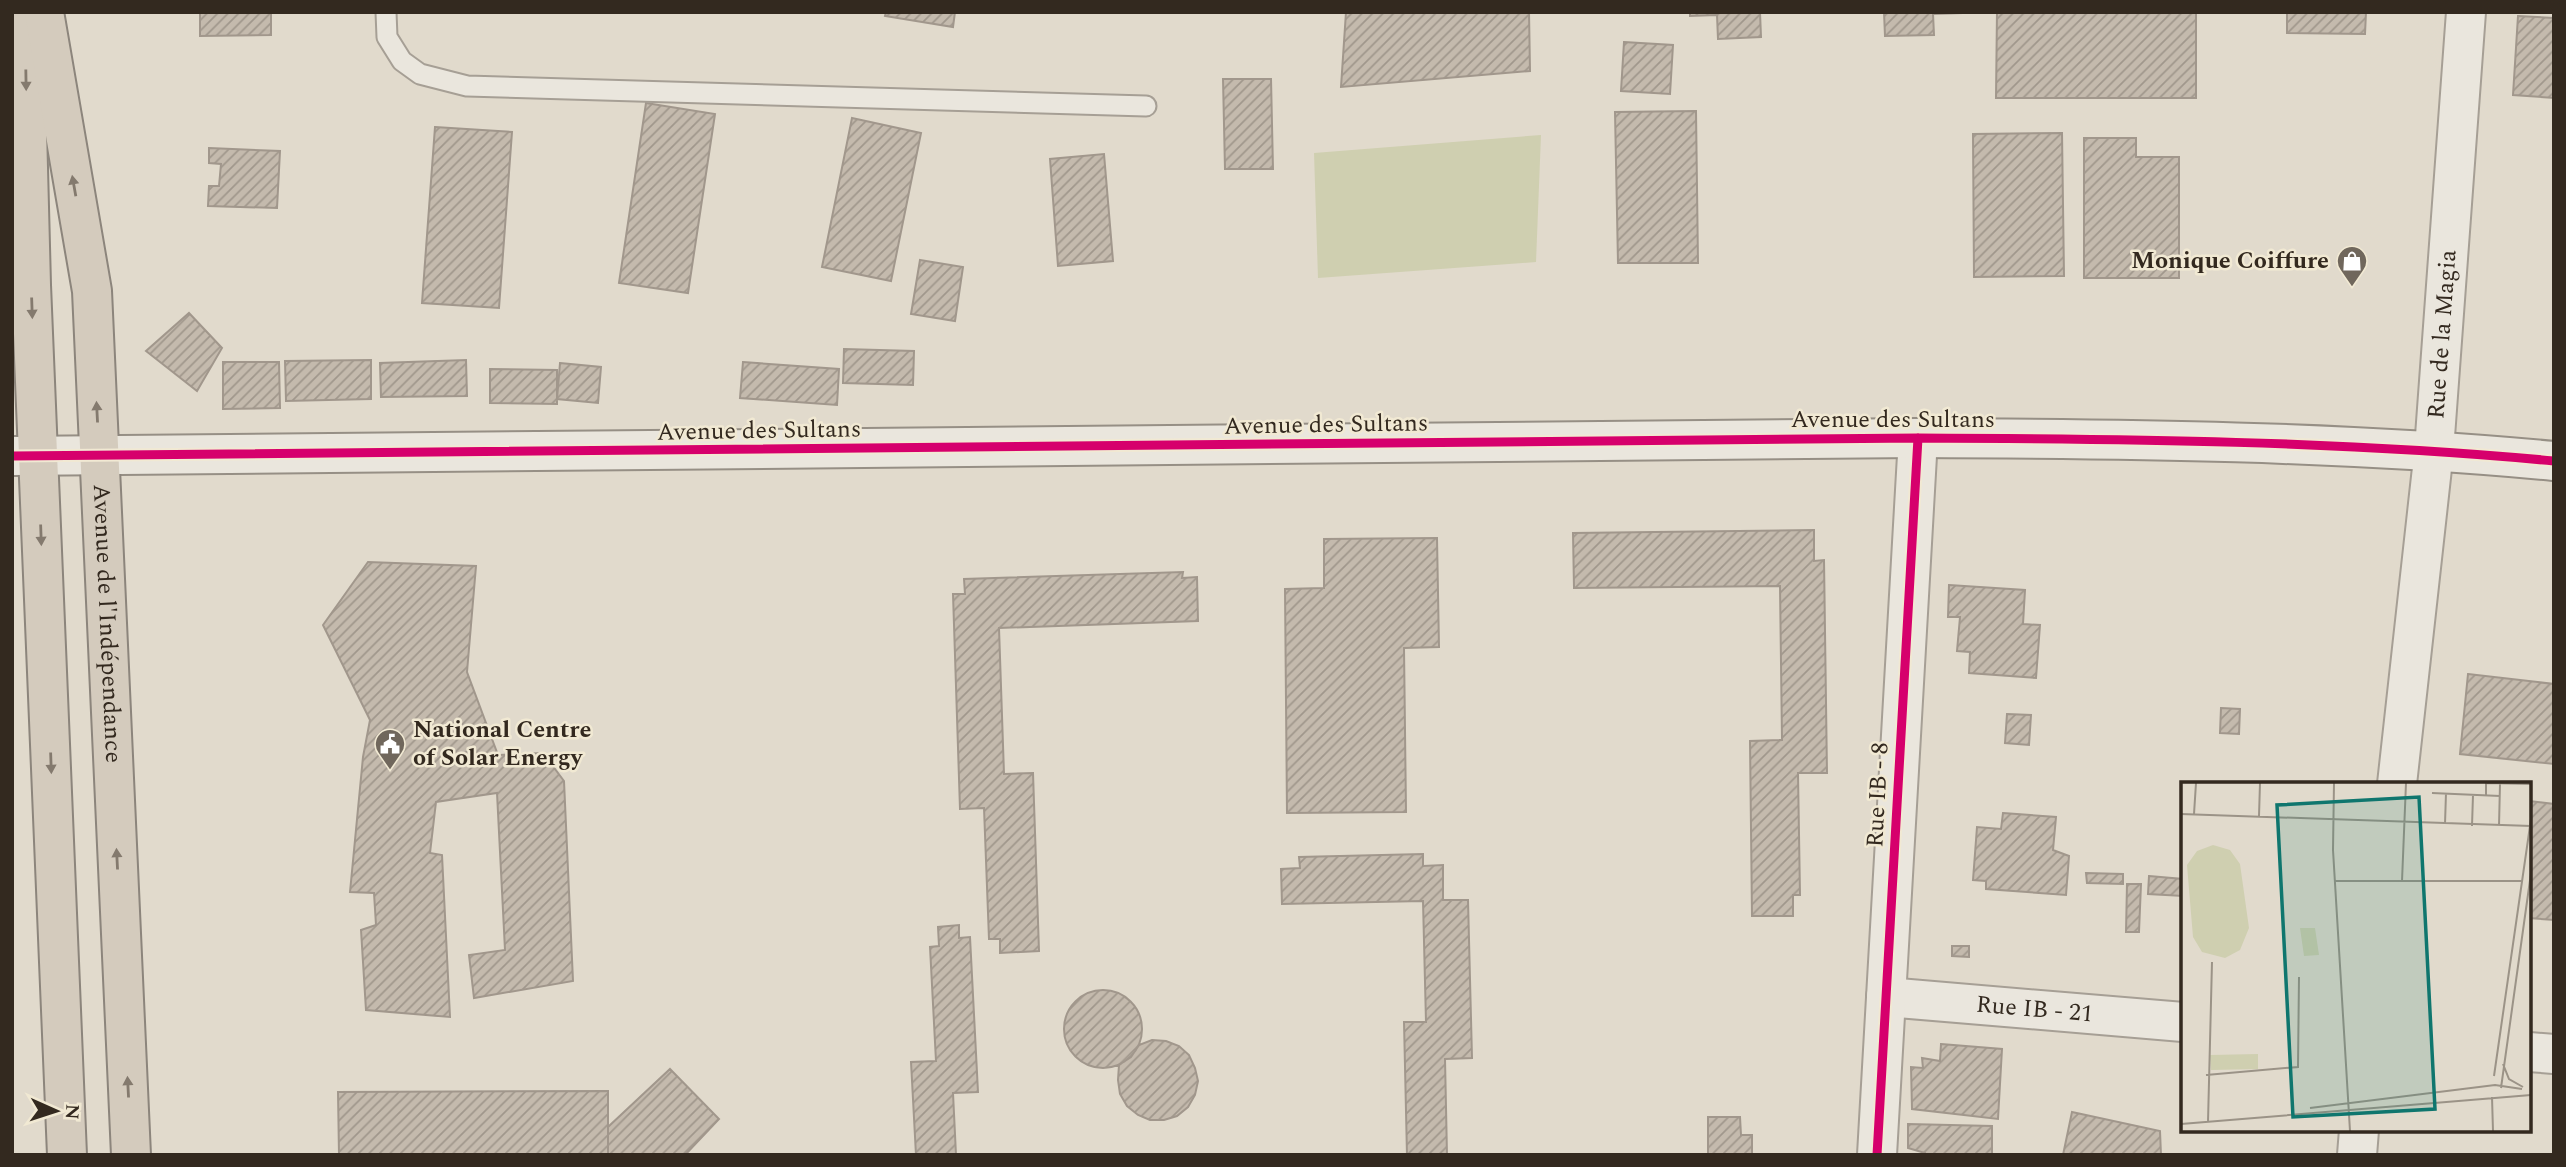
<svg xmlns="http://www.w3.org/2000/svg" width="2566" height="1167" viewBox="0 0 2566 1167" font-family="Spectral,serif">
<defs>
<pattern id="building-hatch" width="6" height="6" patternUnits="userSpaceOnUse" patternTransform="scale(1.75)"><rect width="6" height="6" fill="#c4baad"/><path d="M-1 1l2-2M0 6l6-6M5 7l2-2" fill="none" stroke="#a0978c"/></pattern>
</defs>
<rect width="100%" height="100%" fill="#e1dacc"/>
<path fill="#cfcfb0" d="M1541 135 1536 262 1318 278 1314 153Z"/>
<path fill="url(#building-hatch)" stroke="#a1978c" stroke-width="2" d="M200 12H271V35L200 36Z
M886 12H955L953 27 885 16Z
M1346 12H1529L1530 71 1341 87Z
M1690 12H1760L1761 37 1718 39 1717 15 1690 16Z
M1884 12H1962V13L1933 14 1934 35 1885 36Z
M1997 12H2196V98H1996Z
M2287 12H2366L2365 34 2287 33Z
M2518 16 2554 18V98L2513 95Z
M1624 42 1673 45 1670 94 1621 91Z
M1223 79H1271L1273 169H1225Z
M646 103 715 114 688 293 619 283Z
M1696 111 1698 263H1618L1615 112Z
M852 118 921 133 891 281 822 267Z
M435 127 512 132 499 308 422 303Z
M2062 133 2064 276 1974 277 1973 134Z
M2084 138H2136V157H2179V278H2084Z
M209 148 280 151 277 208 208 206 209 186H219L221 164 209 163Z
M1104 154 1113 261 1058 266 1050 159Z
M920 260 963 267 955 321 911 314Z
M189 313 222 348 197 391 146 351Z
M844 349 914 351 913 385 843 383Z
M371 360V399L286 401 285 361Z
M466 360 467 396 381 397 380 363Z
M223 362H279L280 408 223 409Z
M743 362 839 369 837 405 740 398Z
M560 363 601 367 598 403 557 399Z
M490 369 557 370V404L490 403Z
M1814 530V561L1824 560 1827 773H1798L1800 895H1793V916H1752L1750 741 1782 740 1780 586 1574 588 1573 533Z
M1437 538 1439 647 1404 648 1406 812 1287 813 1285 589 1324 588V539Z
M368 562 476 566 467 672 498 755 543 753 564 781 573 981 474 998 469 955 505 950 497 793 436 802 430 853 442 855 450 1017 366 1010 361 930 376 925 374 893 350 892 363 757 370 720 323 625Z
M1183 572 1182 578 1197 577 1198 621 999 628 1004 774 1033 773 1039 951 1000 953V939H989L984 808 960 809 953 594H965L964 579Z
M1949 585 2025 590 2023 624 2040 625 2036 678 1969 673 1970 652 1957 651 1960 617H1948Z
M2468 674 2554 684V764L2460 754Z
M2221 708 2240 709 2239 734 2220 733Z
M2007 714 2031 715 2029 745 2005 743Z
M2529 801 2554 804V920L2529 918Z
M2003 813 2056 817 2053 850 2069 856 2066 895 1986 889V881L1973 880 1977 827 2001 829Z
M1423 854V866L1443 865V900H1468L1472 1058 1445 1059 1447 1155H1407L1404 1022H1426L1423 901 1282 904 1281 869 1300 868 1299 857Z
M2086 873 2123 874V884L2087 883Z
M2149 876 2183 879V896L2148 894Z
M2127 884H2141L2139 932H2126Z
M959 925V938L970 937 978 1092 953 1093 956 1155H916L911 1062 936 1061 930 947 939 946 938 927Z
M1952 946H1969V957L1952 956Z
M1064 1029a39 39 0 1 1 78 0a39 39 0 1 1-78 0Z
M1152 1040 1166 1041 1179 1046 1189 1055 1195 1068 1198 1081 1195 1095 1188 1107 1177 1116 1164 1120H1150L1138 1115 1127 1106 1120 1094 1118 1080 1119 1065 1131 1057 1139 1045Z
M1941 1044 2002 1049 1998 1119 1912 1109 1911 1067 1923 1068 1922 1058 1940 1061Z
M670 1069 719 1119 685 1155H608V1127Z
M608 1091V1155H339L338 1092Z
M2072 1112 2160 1131 2161 1155H2063Z
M1708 1117H1740L1741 1135H1752V1155H1708Z
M1908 1124 1992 1126V1155H1925V1153L1908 1148Z"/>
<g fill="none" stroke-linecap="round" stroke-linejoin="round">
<g stroke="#a69f95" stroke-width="23">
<path id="lane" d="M386 12 387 37 402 61 420 74 467 86 1146 106"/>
</g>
<g stroke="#a69f95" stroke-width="42">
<g id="street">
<path id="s1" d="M2397 784 2434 450 2466 12"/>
<path id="s2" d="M1886 997 2183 1022"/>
<path d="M2529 1052 2554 1054"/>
<path d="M1877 1155 1918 438"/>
<path d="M2357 1155 2359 1130"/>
</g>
</g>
<g stroke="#968f85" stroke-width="42">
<path id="secondary" d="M12 456 1918 438C2130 439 2342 441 2554 461"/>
</g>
<g stroke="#8c857c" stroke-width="42">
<g id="highway">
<path d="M24 12 31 285 67 1155"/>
<path id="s3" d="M44 12 92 291 131 1155"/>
</g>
</g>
<use href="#lane" stroke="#eae6dd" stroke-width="19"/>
<use href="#street" stroke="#eae6dd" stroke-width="38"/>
<use href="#secondary" stroke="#eae6dd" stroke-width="38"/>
<use href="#highway" stroke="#d4cbbd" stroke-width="38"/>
<g stroke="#f1e9d3" stroke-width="13">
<path id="cycleway" d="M12 456 1918 438C2130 439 2342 441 2554 461
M1877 1155 1918 438"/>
</g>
<use href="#cycleway" stroke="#d6006c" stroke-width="9"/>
</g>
<defs><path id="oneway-solid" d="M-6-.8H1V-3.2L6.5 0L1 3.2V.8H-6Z" transform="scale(1.75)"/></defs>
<g fill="#847a6e">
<use href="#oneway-solid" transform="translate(26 80) rotate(89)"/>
<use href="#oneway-solid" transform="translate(74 186) rotate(-100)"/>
<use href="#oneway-solid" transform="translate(32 308) rotate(88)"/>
<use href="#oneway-solid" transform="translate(97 412) rotate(-93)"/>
<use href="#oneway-solid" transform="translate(41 535) rotate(88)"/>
<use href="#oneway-solid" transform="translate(51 763) rotate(88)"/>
<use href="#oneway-solid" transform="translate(117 859) rotate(-93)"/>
<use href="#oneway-solid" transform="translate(128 1087) rotate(-93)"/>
</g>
<defs>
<g id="shop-pin" transform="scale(1.575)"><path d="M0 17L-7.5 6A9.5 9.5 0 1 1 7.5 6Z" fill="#70675c" stroke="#f1e9d3"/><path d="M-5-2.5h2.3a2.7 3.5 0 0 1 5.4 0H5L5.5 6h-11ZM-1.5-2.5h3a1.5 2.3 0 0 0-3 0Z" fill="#fff"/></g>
<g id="civic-pin" transform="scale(1.575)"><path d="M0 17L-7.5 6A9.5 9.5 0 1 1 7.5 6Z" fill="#70675c" stroke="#f1e9d3"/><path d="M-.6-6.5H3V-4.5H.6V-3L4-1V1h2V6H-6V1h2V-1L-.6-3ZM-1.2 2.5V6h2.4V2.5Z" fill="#fff"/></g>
</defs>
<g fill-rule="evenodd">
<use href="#shop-pin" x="2352" y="261"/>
<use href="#civic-pin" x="390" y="744"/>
</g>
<g text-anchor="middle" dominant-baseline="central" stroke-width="5" stroke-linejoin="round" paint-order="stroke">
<g font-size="24" font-weight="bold" fill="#33291f" stroke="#f1e9d3" text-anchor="end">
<text x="2329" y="261">Monique Coiffure</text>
<text x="413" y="730" text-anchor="start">National Centre<tspan x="413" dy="28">of Solar Energy</tspan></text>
</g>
<g font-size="24" fill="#33291f" stroke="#f1e9d3">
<text stroke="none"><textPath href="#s1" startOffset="452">Rue de la Magia</textPath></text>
<text x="1893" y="420">Avenue des Sultans</text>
<text transform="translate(1326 425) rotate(-1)">Avenue des Sultans</text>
<text transform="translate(759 431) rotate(-1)">Avenue des Sultans</text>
<text stroke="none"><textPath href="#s3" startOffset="616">Avenue de l'Indépendance</textPath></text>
<text transform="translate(1878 795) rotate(-87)">Rue IB - 8</text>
<text stroke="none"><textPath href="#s2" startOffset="149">Rue IB - 21</textPath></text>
</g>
</g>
<g transform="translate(2181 782)">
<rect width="350" height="350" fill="#e1dacc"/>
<path d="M32 63 49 68 59 82 68 146 59 168 44 176 21 170 12 155 6 83 16 69ZM119 146H134L138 173 123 174ZM77 272V287L30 288 29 273Z" fill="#cfcfb0"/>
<path fill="none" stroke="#9b9387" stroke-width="2" d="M153 1 152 68 169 349M251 11 319 14M305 13V1L350 2M0 32 350 44M13 32 15 1M78 34 79 1M264 42 265 11M291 44 292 13M318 44 319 2M153 99H341M221 99 225 1M350 216V248M322 282 328 297 342 305M25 293 117 285 118 195M313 294 350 37M320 306 350 91M311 315 312 349M129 326 314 303 341 307M27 340 31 180M0 342 350 313"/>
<path fill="#0f766e" fill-opacity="0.15" stroke="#0f766e" stroke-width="3.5" d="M238 15 254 327 112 335 96 23Z"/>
<rect width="350" height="350" fill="none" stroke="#33291f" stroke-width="3.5"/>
</g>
<rect width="2566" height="1167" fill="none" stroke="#33291f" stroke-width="28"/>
<g transform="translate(56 1111) rotate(93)" stroke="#f1e9d3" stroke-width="5" paint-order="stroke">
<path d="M0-5L12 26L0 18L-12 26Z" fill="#33291f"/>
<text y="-10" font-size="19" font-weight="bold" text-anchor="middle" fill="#33291f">N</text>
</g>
</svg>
